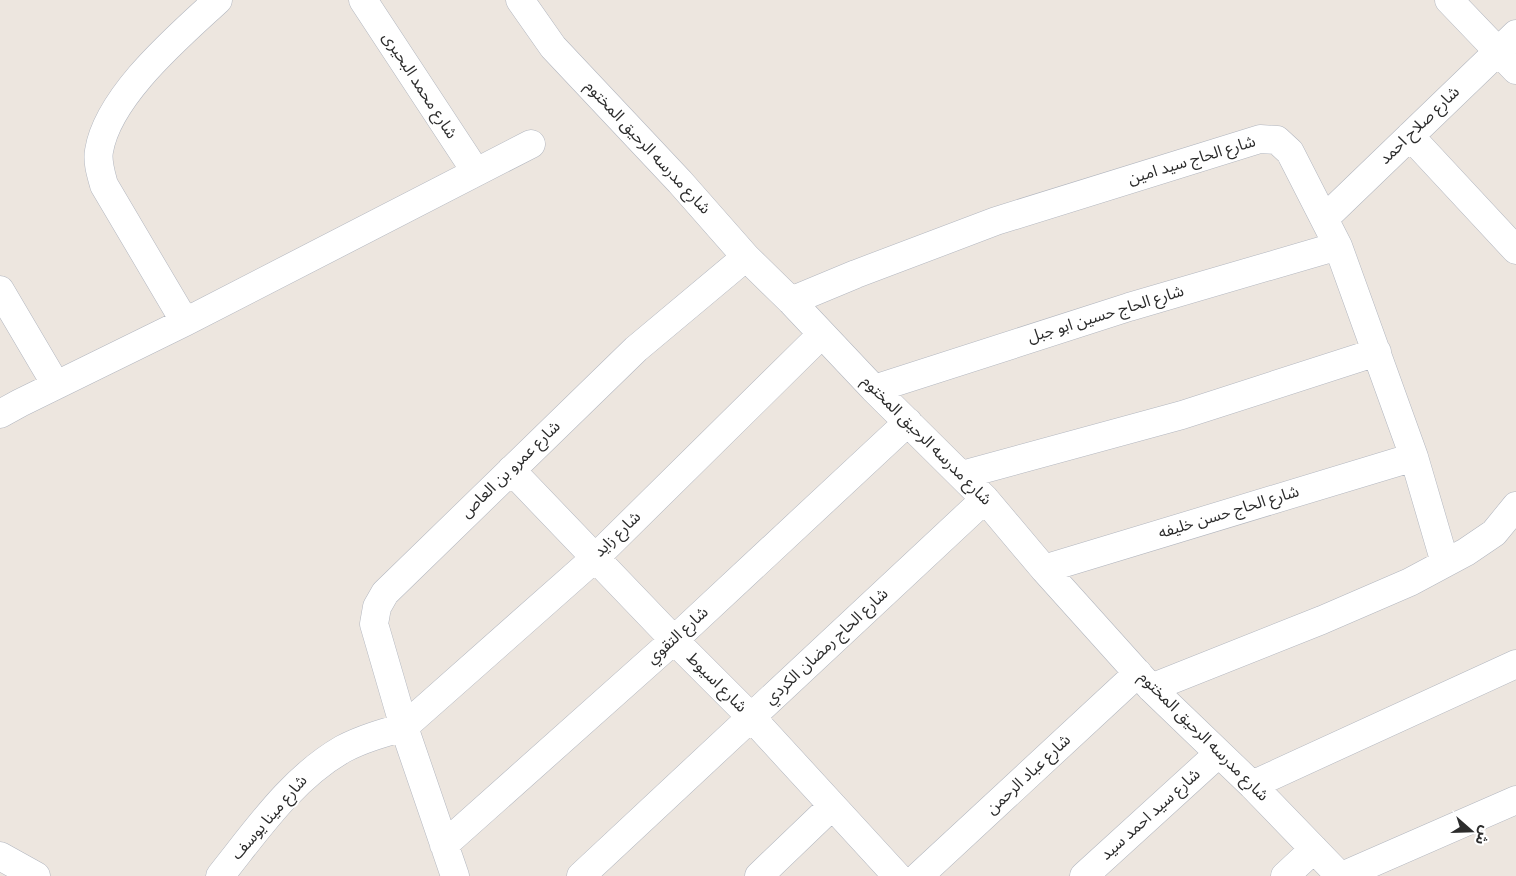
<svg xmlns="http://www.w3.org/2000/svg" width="1516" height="876" viewBox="0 0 1516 876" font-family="Overpass,'Noto Sans Arabic',sans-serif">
<rect width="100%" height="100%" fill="#ede6df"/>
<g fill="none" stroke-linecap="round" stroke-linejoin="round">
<g stroke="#b2b6bf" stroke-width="29">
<path id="minor" d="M363 0 476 172
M520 0 553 47 680 182 746 257 791 301 874 389 985 499 1044 569 1151 688 1252 785 1340 876
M1449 0 1516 70
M1410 136 1516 250
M1325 218 1516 34
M0 290 56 385
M791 301 856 274 996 221 1260 139 1277 140 1290 152 1338 246 1414 457 1445 563
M185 322 104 185C101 174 97 162 99 151 108 96 178 37 218 0
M874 389 1129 307 1338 246
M0 414 20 403 185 322 531 144
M511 470 674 640 752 718 897 876
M962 475 1182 415 1377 352
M1044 569 1414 457
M1151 688 1322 620 1410 582 1466 552 1494 533 1516 506
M1252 785 1516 664
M444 845 674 640 908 422
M0 856 36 876
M220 876C257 830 291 779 343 749 362 739 383 733 404 727L595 558 822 334
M455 876 404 727 374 624 377 607 385 593 636 349 746 257
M581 876 985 499
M759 876 832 806
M919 876 1138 673
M1084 876 1218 754
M1285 876 1314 849
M1342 876 1516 800"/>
</g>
<use href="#minor" stroke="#fff" stroke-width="28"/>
</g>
<g text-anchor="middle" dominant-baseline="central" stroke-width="4" stroke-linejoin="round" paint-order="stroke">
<g font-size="16" fill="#2c2c2c" stroke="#fff">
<text transform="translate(419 86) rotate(57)">شارع محمد البحيرى</text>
<text transform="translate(1420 126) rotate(-44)">شارع صلاح احمد</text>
<text transform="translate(647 148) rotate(47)">شارع مدرسه الرحيق المختوم</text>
<text transform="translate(1192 161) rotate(-17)">شارع الحاج سيد امين</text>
<text transform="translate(1106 315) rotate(-17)">شارع الحاج حسين ابو جبل</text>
<text transform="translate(926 441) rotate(45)">شارع مدرسه الرحيق المختوم</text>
<text transform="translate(511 470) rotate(-44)">شارع عمرو بن العاص</text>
<text transform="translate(1229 513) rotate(-17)">شارع الحاج حسن خليفه</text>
<text transform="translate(618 535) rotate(-44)">شارع زايد</text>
<text transform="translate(678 636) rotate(-42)">شارع التقوي</text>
<text transform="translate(827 647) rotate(-43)">شارع الحاج رمضان الكردي</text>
<text transform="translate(716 683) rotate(45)">شارع اسيوط</text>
<text transform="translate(1203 737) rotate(45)">شارع مدرسه الرحيق المختوم</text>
<text transform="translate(1029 775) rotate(-43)">شارع عباد الرحمن</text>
<text transform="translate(1151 815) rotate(-42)">شارع سيد احمد سيد</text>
<text transform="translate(270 818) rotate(-49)">شارع مينا يوسف</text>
</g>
</g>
<g transform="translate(1471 831) rotate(110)" stroke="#ffffff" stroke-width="4" paint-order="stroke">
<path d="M0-4L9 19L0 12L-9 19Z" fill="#2c2c2c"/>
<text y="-8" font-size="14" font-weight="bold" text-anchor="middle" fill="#2c2c2c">ش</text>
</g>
</svg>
